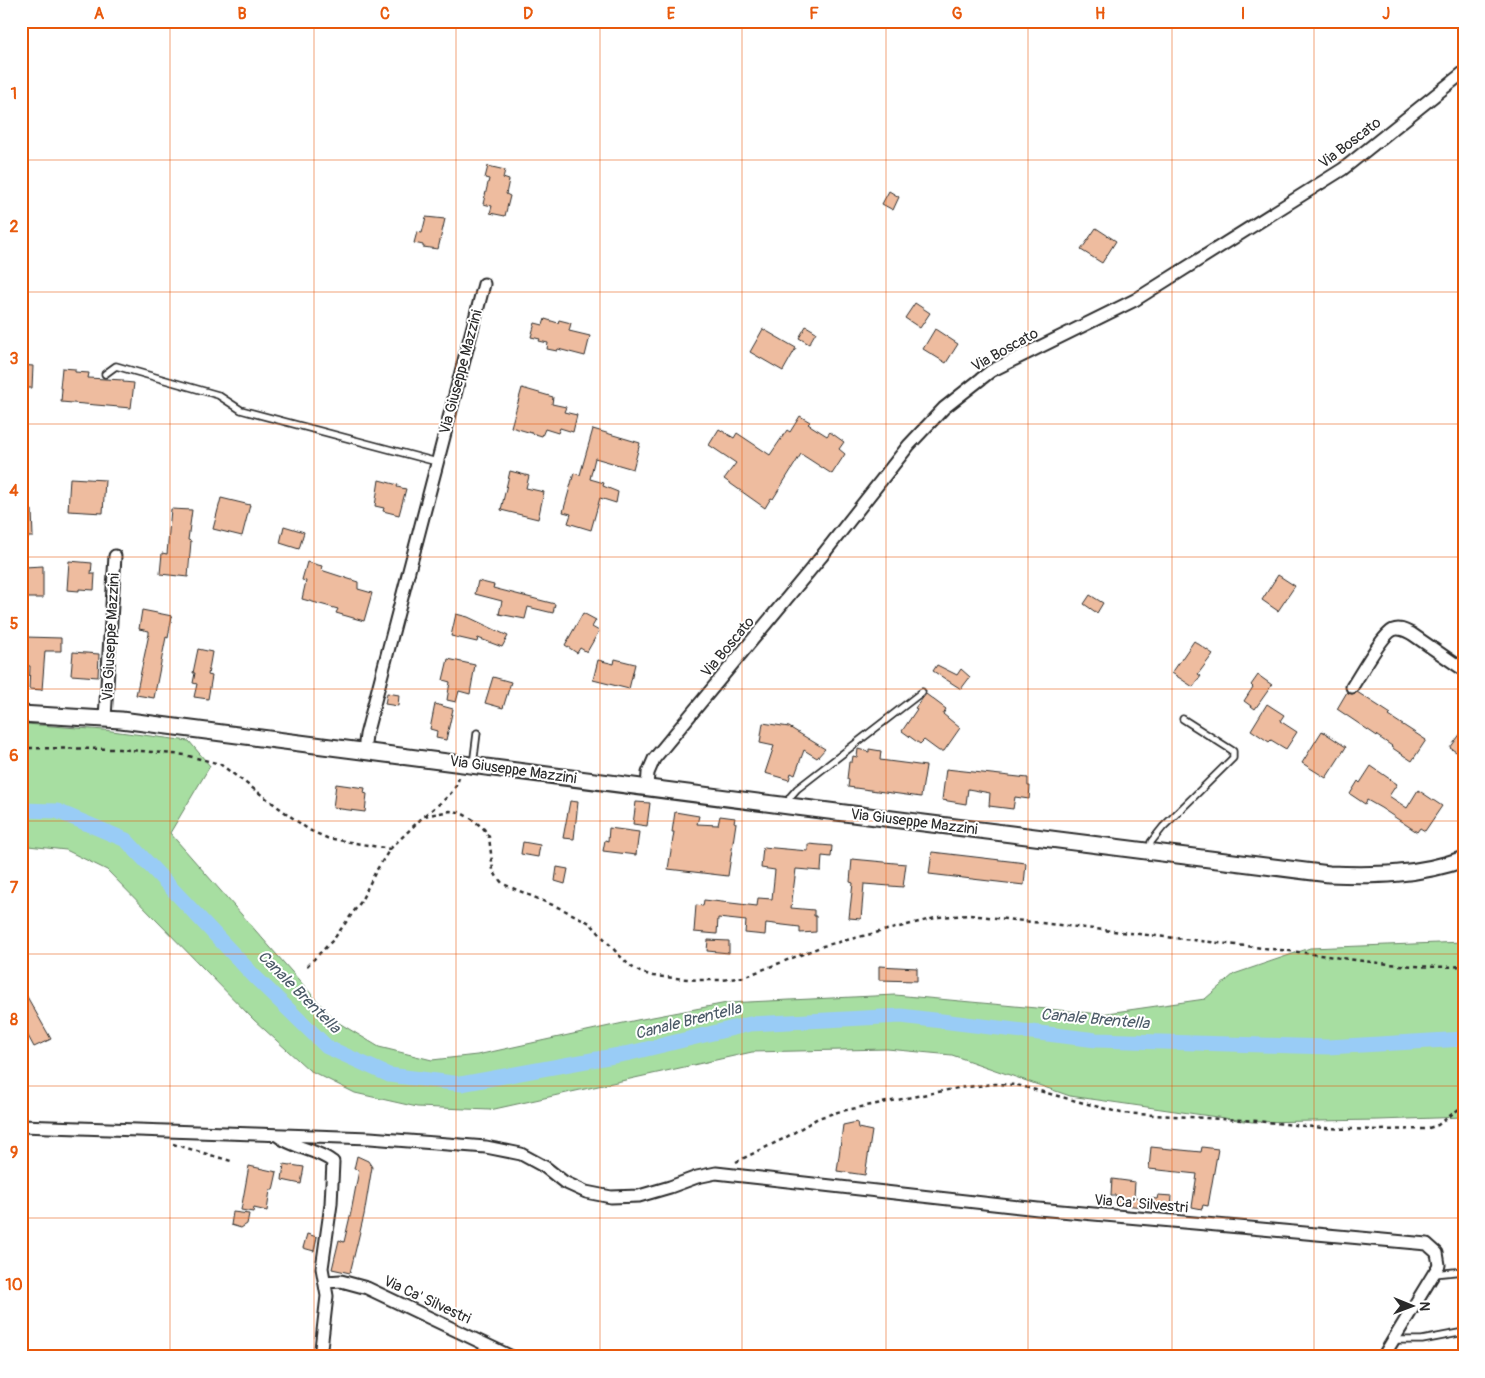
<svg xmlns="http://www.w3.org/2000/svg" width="1485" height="1378" viewBox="0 0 1485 1378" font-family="Pangolin,sans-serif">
<rect width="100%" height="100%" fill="#fff"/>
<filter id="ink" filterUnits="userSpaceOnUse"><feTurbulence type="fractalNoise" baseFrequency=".02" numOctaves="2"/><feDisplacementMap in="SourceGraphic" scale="10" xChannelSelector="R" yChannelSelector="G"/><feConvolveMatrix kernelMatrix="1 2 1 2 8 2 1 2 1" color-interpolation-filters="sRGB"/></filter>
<g filter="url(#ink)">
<path fill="#a7dea1" stroke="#698466" d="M26 724 104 730 189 741 210 766 170 833 334 1020 379 1047 432 1060 477 1055 637 1020 727 1003 895 995 1101 1014 1205 999 1234 974 1310 948 1464 942V1117L1379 1120 1252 1122 1070 1096 952 1055 887 1049 752 1052 490 1110 417 1107 355 1093 309 1070 254 1020 107 870 66 850 28 846 21 854V728Z"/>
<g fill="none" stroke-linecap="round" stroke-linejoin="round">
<path stroke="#99ccf6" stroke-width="15" d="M21 810 57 811 126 840 255 977 327 1047 389 1075 461 1084 630 1053 750 1024 901 1016 1096 1040 1328 1047 1464 1039"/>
</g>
<path fill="#eebc9f" stroke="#2b2b2b" d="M488 166 505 170 503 178 509 180 506 194 510 196 505 216 490 213 492 206 483 204 489 179 485 178Z
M889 191 899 197 893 210 882 204Z
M426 217 445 219 438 249 423 247V245L414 243 417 232 422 233Z
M1096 228 1116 241 1102 263 1081 250Z
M915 303 930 313 920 328 905 318Z
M545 319 558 323 559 320 571 323 569 331 590 336 585 356 558 349 557 351 547 349 548 343 539 341 540 339 531 337 535 323 543 325Z
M806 326 816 332 809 344 799 338Z
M763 329 796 348 783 371 750 352Z
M935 329 958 344 946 363 923 349Z
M21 365 33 366 32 388H21Z
M62 368 75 369V372L89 373 88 378 123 380V382L134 383 131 408 61 402 62 389 60 388Z
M522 388 553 397 552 404 566 407 564 412 577 415 573 432 560 428 558 433 545 429 542 436 511 427Z
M800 416 810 422 808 424 827 436 830 432 844 442 839 449 845 454 832 474 801 454 773 499 771 498 765 508 724 479 736 463 709 445 719 429 734 438 737 433 770 455 787 430 790 432Z
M593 429 640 443 633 469 595 458 590 479 604 483 603 486 618 492 616 503 600 498 591 530 568 523 571 514 563 512 574 473 580 475Z
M510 471 529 476 526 488 544 492 538 519 501 510Z
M70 478 105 480 103 513 68 511Z
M379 480 398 485 397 487 406 489 399 515 383 511 384 508 375 506Z
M221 498 250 505 242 536 213 529Z
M171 509 192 510 188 540 191 541 188 577 160 574 162 553 167 554Z
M21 510H32L33 537H21Z
M284 526 304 532 299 549 280 543Z
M69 561 92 563 91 574H95L94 590 79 589V591L67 590Z
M307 562 322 566 321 570 358 582V589L372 593 364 621 336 613 338 609 302 599 306 581 302 580Z
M43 566V598H24V567Z
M1278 575 1295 586 1278 611 1262 600Z
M478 581 494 585 493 588 555 604 553 613 528 607 525 619 499 614 502 601 475 594Z
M1090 595 1103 603 1097 613 1084 604Z
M142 610 172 616 168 638 166 637 154 698 136 695 149 634V631L139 629Z
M583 613 596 620 592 627 599 631 587 652 580 648 577 653 565 645Z
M456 614 468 617 508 636 502 647 478 638 477 642 451 636Z
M25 637 61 638V651H45L42 690 29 689 30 666 22 665Z
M1194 641 1213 654 1198 674 1201 676 1193 687 1172 673Z
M198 649 212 652 208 675 212 676 208 699 194 697 197 684 193 683 195 673H193Z
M73 652 99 654 98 677 71 675Z
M448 659 475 665 470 694 459 691 456 702 447 700 450 682 443 680Z
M615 659 635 664 629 689 593 680 598 660 614 664Z
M937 665 957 675 961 669 970 677 961 689 933 671Z
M1258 675 1272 685 1255 709 1244 701 1253 687 1251 685Z
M493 677 511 682 503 708 485 703Z
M1347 692 1352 694 1357 692 1391 714 1389 716 1426 740 1412 761 1391 747 1392 746 1337 709Z
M387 693 399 695 398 706 385 704Z
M926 694 946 709 943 714 960 728 944 751H939L924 740 920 744 902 731 917 709 915 708Z
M435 704 453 709 446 740 436 738 437 731 430 729Z
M1267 704 1284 715 1280 721 1297 732 1286 749 1271 740 1269 742 1251 730Z
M763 723 789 727 825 749 817 758 804 750 795 775 791 773 789 780 765 773 774 746 760 743Z
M1464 729V757L1450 748Z
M1322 731 1346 747 1326 778 1302 763Z
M858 749 869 752V749L881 751 880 760 926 766 921 797 848 787 849 780 847 779 849 762H852L853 756 857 757Z
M1371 766 1397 784 1389 796 1407 808 1418 790 1442 806 1425 831 1420 828 1417 832 1381 808 1367 800 1365 804 1350 794 1358 781 1360 783Z
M946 769 1028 778V786H1030L1029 799 1015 797 1013 809 989 806 990 793 968 789 966 804 942 800Z
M336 784 365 788 364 793 367 794 365 812 333 808Z
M570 801 578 802 574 839 563 838Z
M636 802 650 803 647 826 633 824Z
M675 812 699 816 697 824 718 825 720 816 735 818 734 822 736 823 728 876 668 869 674 832H672Z
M609 828 639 832 636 855 603 851 605 840 608 841Z
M523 842 540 845 538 857 521 854Z
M808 844 832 846 831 857 822 856 821 871 796 869 791 908 814 910V916H816V932L800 933V927L766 923 765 935 745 933 746 921 718 918 717 934 694 932 696 905 703 906 704 900 757 906 758 898 772 899 775 870 761 868 763 847 808 851Z
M932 852 1026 863 1024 885 929 874Z
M852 859 906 864 903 887 864 884 861 919 849 918 853 883 850 882Z
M557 867 568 869 565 884 555 881Z
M708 940 729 941V953L707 951Z
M879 966 917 968V981L879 980Z
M21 986 51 1039 34 1047 21 1023Z
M857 1122 858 1128 872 1131 865 1175 837 1171 843 1125Z
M1151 1147 1201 1152 1202 1147 1218 1149 1208 1206 1203 1205 1202 1209 1192 1207 1197 1174 1149 1169Z
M357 1156 368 1161 372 1167 364 1215 350 1273 332 1269 339 1240 344 1242 351 1212 359 1170 354 1169Z
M284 1164 304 1167 301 1184 282 1180Z
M249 1166 277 1172 273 1190H270L267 1211 254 1208 253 1212 241 1210Z
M1112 1179 1135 1182 1134 1197 1157 1199 1158 1195 1172 1196 1171 1210 1115 1204 1116 1195H1111Z
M233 1212 249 1214 247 1224 241 1228 231 1225Z
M307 1234 317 1237 314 1251 303 1248Z"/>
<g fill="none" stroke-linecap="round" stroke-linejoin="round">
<g stroke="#2b2b2b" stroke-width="9">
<path id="lane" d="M105 374 116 366 218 395 241 410 437 462
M473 765 477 733
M789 804 790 797 797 789 922 692
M1150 850 1151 842 1163 827 1233 758V751L1183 719
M1434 1274 1464 1271
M1393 1340H1422L1464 1332"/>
</g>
<g stroke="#2b2b2b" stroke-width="15">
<path id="street" d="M1352 687C1360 675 1382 635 1393 630 1400 627 1406 631 1412 634L1464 670
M105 718 115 556
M364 751 366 735 484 284
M647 788 648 773 654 759 821 557 909 445 944 408 991 371 1135 300 1343 169 1464 72
M21 1126 370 1138 486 1147 521 1154 545 1167 564 1182 586 1192 611 1197 639 1196 670 1187 697 1177 716 1173 1038 1209 1427 1244 1437 1253 1439 1265 1383 1357
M278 1136C295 1149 317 1149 333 1162L331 1204 322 1268 327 1296 320 1357
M326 1282 341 1281 367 1288 512 1357"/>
</g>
<g stroke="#2b2b2b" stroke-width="19">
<path id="secondary" d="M21 714 121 720 789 806 1329 874C1375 876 1420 875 1464 859"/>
</g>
<path stroke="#2b2b2b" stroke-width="2.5" stroke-dasharray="4 4" stroke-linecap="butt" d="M21 748 119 749 185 755 220 764 309 830 327 838 390 849
M425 815C437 805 456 794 459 777
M307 966 333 940 360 903 376 871 390 849 424 816 450 811 459 812 472 819 484 829 489 837 493 870 497 877 503 884 562 909 590 923 618 954 630 966 640 972 653 976 698 980H722L744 977 823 946 939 917 970 915C1077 927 1183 939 1290 951 1347 958 1406 970 1464 966
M173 1144 231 1161
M736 1162 785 1138 818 1118 841 1111 958 1088 995 1084 1017 1085 1121 1113 1257 1121 1323 1128 1377 1130 1426 1129 1438 1125 1464 1105"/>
<use href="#lane" stroke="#fff" stroke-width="5.5"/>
<use href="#street" stroke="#fff" stroke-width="11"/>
<use href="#secondary" stroke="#fff" stroke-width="15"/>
</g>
</g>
<path fill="none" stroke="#e8590c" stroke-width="1" stroke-opacity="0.55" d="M170 21V1357M314 21V1357M456 21V1357M600 21V1357M742 21V1357M886 21V1357M1028 21V1357M1172 21V1357M1314 21V1357M21 160H1464M21 292H1464M21 424H1464M21 557H1464M21 689H1464M21 821H1464M21 954H1464M21 1086H1464M21 1218H1464"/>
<g text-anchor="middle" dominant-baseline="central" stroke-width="4" stroke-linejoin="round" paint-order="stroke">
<g font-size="15" fill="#2b2b2b" stroke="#fff">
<text transform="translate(1350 143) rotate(-37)">Via Boscato</text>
<text transform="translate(1005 350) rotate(-29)">Via Boscato</text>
<text transform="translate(461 372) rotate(-75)">Via Giuseppe Mazzini</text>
<text transform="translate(111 637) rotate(-87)">Via Giuseppe Mazzini</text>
<text transform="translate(728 647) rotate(-50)">Via Boscato</text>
<text transform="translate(513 770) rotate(8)">Via Giuseppe Mazzini</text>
<text transform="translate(914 822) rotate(7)">Via Giuseppe Mazzini</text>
<text transform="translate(1141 1204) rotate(5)">Via Ca' Silvestri</text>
<text transform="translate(427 1300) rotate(25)">Via Ca' Silvestri</text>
</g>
<g font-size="16" font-style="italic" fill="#4c5b68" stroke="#fff">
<text transform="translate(299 992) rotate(45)">Canale Brentella</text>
<text transform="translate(1095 1019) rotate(5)">Canale Brentella</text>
<text transform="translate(688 1021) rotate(-14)">Canale Brentella</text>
</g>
</g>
<rect width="1485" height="1378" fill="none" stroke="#fff" stroke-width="55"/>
<g transform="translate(1412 1306) rotate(91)" stroke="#ffffff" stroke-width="4" paint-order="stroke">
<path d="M0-4L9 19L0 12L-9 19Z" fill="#2b2b2b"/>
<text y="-8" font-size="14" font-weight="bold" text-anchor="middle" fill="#2b2b2b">N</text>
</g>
<rect x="28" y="28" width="1430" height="1322" fill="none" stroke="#e8590c" stroke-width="2"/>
<g font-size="16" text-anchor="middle" font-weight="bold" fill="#e8590c">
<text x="99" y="19">A</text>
<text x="242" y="19">B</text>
<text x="385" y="19">C</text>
<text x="528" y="19">D</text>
<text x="671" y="19">E</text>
<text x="814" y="19">F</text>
<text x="957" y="19">G</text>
<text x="1100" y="19">H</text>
<text x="1243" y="19">I</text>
<text x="1386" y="19">J</text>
<text x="14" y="99">1</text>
<text x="14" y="232">2</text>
<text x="14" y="364">3</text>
<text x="14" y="496">4</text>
<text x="14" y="629">5</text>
<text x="14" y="761">6</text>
<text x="14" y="893">7</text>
<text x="14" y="1025">8</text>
<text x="14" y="1158">9</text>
<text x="14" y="1290">10</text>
</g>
</svg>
